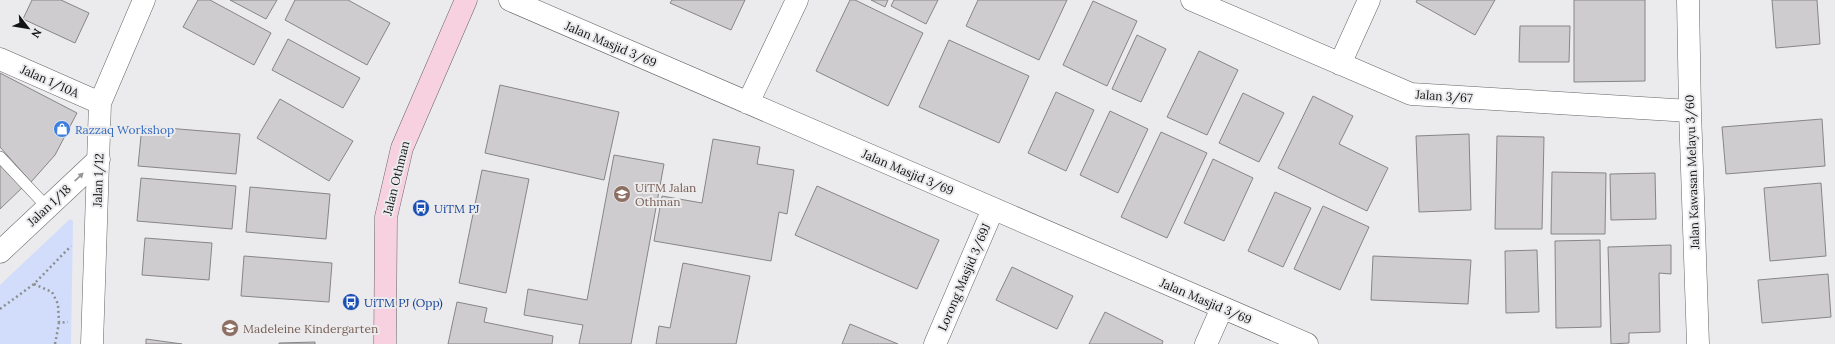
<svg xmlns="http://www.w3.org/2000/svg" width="1835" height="344" viewBox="0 0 1835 344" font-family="Lora,serif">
<rect width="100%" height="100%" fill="#ebebed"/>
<path fill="#d1ddfa" d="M70 219 73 221 71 344H0V285Z"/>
<path fill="#ceccce" stroke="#878586" d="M32 0H61L89 13 75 43 23 19Z
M198 0H210L271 33 254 65 183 27Z
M230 0H277L266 19Z
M295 0H348L390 23 367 65 285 20Z
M672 0H745L731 30 670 3Z
M850 0H855L923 33 888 106 816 71Z
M871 0H888L885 7Z
M894 0H938L926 24 891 6Z
M978 0H1067L1039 60 966 26Z
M1417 0H1495L1475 35 1416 2Z
M1574 0H1645V81L1574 82Z
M1772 0H1817L1820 44 1776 48Z
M1093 1 1137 21 1107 86 1063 65Z
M1520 26H1570L1569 62H1519Z
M1137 35 1166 49 1141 102 1112 89Z
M288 39 360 78 343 108 272 70Z
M949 40 1029 76 999 143 919 107Z
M1199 51 1238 70 1207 135 1167 117Z
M0 73 77 113 55 155 31 182 0 147Z
M500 85 619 112 604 180 485 153Z
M1056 92 1094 110 1066 171 1028 153Z
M1243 93 1284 113 1259 162 1219 143Z
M1313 96 1353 116 1339 144 1388 168 1367 211 1278 168Z
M280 99 353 141 329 181 257 138Z
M1110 111 1148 129 1118 193 1080 175Z
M1822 119 1825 166 1726 174 1722 127Z
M142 126 240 134 236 174 138 166Z
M1161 132 1207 153 1167 238 1121 217Z
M1469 134 1471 210 1419 212 1416 136Z
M1497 136 1544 137 1542 229H1495Z
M713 139 760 147 757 164 794 170 787 214 779 212 771 261 654 241 662 196 702 203Z
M614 155 664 164 631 344H579L583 325 524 315 528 289 587 300Z
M1213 159 1253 178 1224 241 1184 223Z
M0 160 24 186 0 209Z
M482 170 529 179 506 293 459 283Z
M1552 172 1606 173 1605 234H1551Z
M1655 173 1656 219 1611 220 1610 174Z
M141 178 236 186 232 229 137 221Z
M1821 183 1826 256 1770 261 1764 188Z
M817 186 939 240 917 289 795 235Z
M250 187 330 194 326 239 246 232Z
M1275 192 1311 208 1283 267 1248 251Z
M1323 206 1369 227 1340 290 1294 269Z
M145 238 212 243 209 280 142 275Z
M1600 240 1601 327 1556 328 1555 241Z
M1671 245V274L1659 273 1660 332 1629 333V343L1611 344 1608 247Z
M1537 250 1539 312 1506 313 1505 251Z
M244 256 332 263 329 302 241 296Z
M1373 256 1471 260 1468 304 1371 300Z
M683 263 750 276 736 344H656L659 326 670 328Z
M1012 267 1073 296 1057 329 996 300Z
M1828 274 1831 317 1762 323 1758 280Z
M457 302 487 308 484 322 553 336 552 344H448Z
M1105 312 1163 341 1162 344H1089Z
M850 324 898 344H842Z
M146 339 182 344H146Z
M315 342V344H279V343Z"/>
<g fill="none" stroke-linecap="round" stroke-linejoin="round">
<g stroke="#646466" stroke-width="12">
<path id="lane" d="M0 157 47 207"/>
</g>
<g stroke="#646466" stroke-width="23">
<path id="street" d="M510 0 1307 344
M1192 0 1411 94 1690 111
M1688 0 1690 111 1698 344
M0 59 100 103
M1340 64 1369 0
M748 103 797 0
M0 252 99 159
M92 344 100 103 144 0
M935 344 993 209
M1206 344 1222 308"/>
</g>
<g stroke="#646466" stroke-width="23">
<path id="secondary" d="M385 344 386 217 402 148 466 0"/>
</g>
<path stroke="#8d8e8f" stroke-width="2.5" stroke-dasharray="2 3" stroke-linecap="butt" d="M34 284 52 292 58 304 59 323
M0 309 34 284 71 246
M55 344 59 323 68 322"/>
<use href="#lane" stroke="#fff" stroke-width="11"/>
<use href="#street" stroke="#fff" stroke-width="22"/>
<use href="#secondary" stroke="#f7d1e0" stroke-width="22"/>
</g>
<defs><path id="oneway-solid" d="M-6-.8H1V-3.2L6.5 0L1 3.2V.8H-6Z"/></defs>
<use fill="#949595" href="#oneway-solid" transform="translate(79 177) rotate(-43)"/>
<defs>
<g id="shop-disc" transform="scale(0.9)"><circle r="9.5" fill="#3f7fe0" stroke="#ebebed"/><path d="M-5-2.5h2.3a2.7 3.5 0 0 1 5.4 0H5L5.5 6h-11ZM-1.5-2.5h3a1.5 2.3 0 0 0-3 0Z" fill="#fff"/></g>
<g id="university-disc" transform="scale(0.9)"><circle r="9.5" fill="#8d6e63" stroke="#ebebed"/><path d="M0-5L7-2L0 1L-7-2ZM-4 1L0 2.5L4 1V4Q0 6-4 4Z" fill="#fff"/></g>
<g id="bus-disc" transform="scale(0.9)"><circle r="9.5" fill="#1a4fb4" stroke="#ebebed"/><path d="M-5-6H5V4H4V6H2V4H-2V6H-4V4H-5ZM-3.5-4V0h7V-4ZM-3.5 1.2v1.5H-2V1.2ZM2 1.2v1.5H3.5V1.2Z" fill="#fff"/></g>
<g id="school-disc" transform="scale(0.9)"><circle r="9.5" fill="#8d6e63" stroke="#ebebed"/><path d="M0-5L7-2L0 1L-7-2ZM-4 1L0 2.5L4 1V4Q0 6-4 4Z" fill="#fff"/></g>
</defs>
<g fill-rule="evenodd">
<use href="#shop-disc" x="62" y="129"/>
<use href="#university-disc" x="622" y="194"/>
<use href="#bus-disc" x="421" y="208"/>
<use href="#bus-disc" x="351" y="302"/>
<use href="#school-disc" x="230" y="328"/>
</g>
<g text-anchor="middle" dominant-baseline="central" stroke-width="4" stroke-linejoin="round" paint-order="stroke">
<g font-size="12" fill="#121313" stroke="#ebebed">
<text transform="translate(611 44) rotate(23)">Jalan Masjid 3/69</text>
<text transform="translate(50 81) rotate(24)">Jalan 1/10A</text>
<text transform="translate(1444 96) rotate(4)">Jalan 3/67</text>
<text transform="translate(908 172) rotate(23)">Jalan Masjid 3/69</text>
<text transform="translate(1692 172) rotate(-92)">Jalan Kawasan Melayu 3/60</text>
<text transform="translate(396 178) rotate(-76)">Jalan Othman</text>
<text transform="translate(98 180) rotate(-88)">Jalan 1/12</text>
<text transform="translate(49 205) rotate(-43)">Jalan 1/18</text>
<text transform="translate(964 277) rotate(-67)">Lorong Masjid 3/69J</text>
<text transform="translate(1206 301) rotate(23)">Jalan Masjid 3/69</text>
</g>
<g font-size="12" fill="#366cbe" stroke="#ebebed" text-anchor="start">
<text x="75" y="129">Razzaq Workshop</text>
</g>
<g font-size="12" fill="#785e54" stroke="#ebebed" text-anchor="start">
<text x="635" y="187">UiTM Jalan<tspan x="635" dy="14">Othman</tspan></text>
<text x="243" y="328">Madeleine Kindergarten</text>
</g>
<g font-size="12" fill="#164399" stroke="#ebebed" text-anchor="start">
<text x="434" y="208">UiTM PJ</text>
<text x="364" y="302">UiTM PJ (Opp)</text>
</g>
</g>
<g transform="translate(28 28) rotate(121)" stroke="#ebebed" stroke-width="3" paint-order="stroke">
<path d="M0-3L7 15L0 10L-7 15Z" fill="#121313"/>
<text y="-6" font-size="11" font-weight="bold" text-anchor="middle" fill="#121313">N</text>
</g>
</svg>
